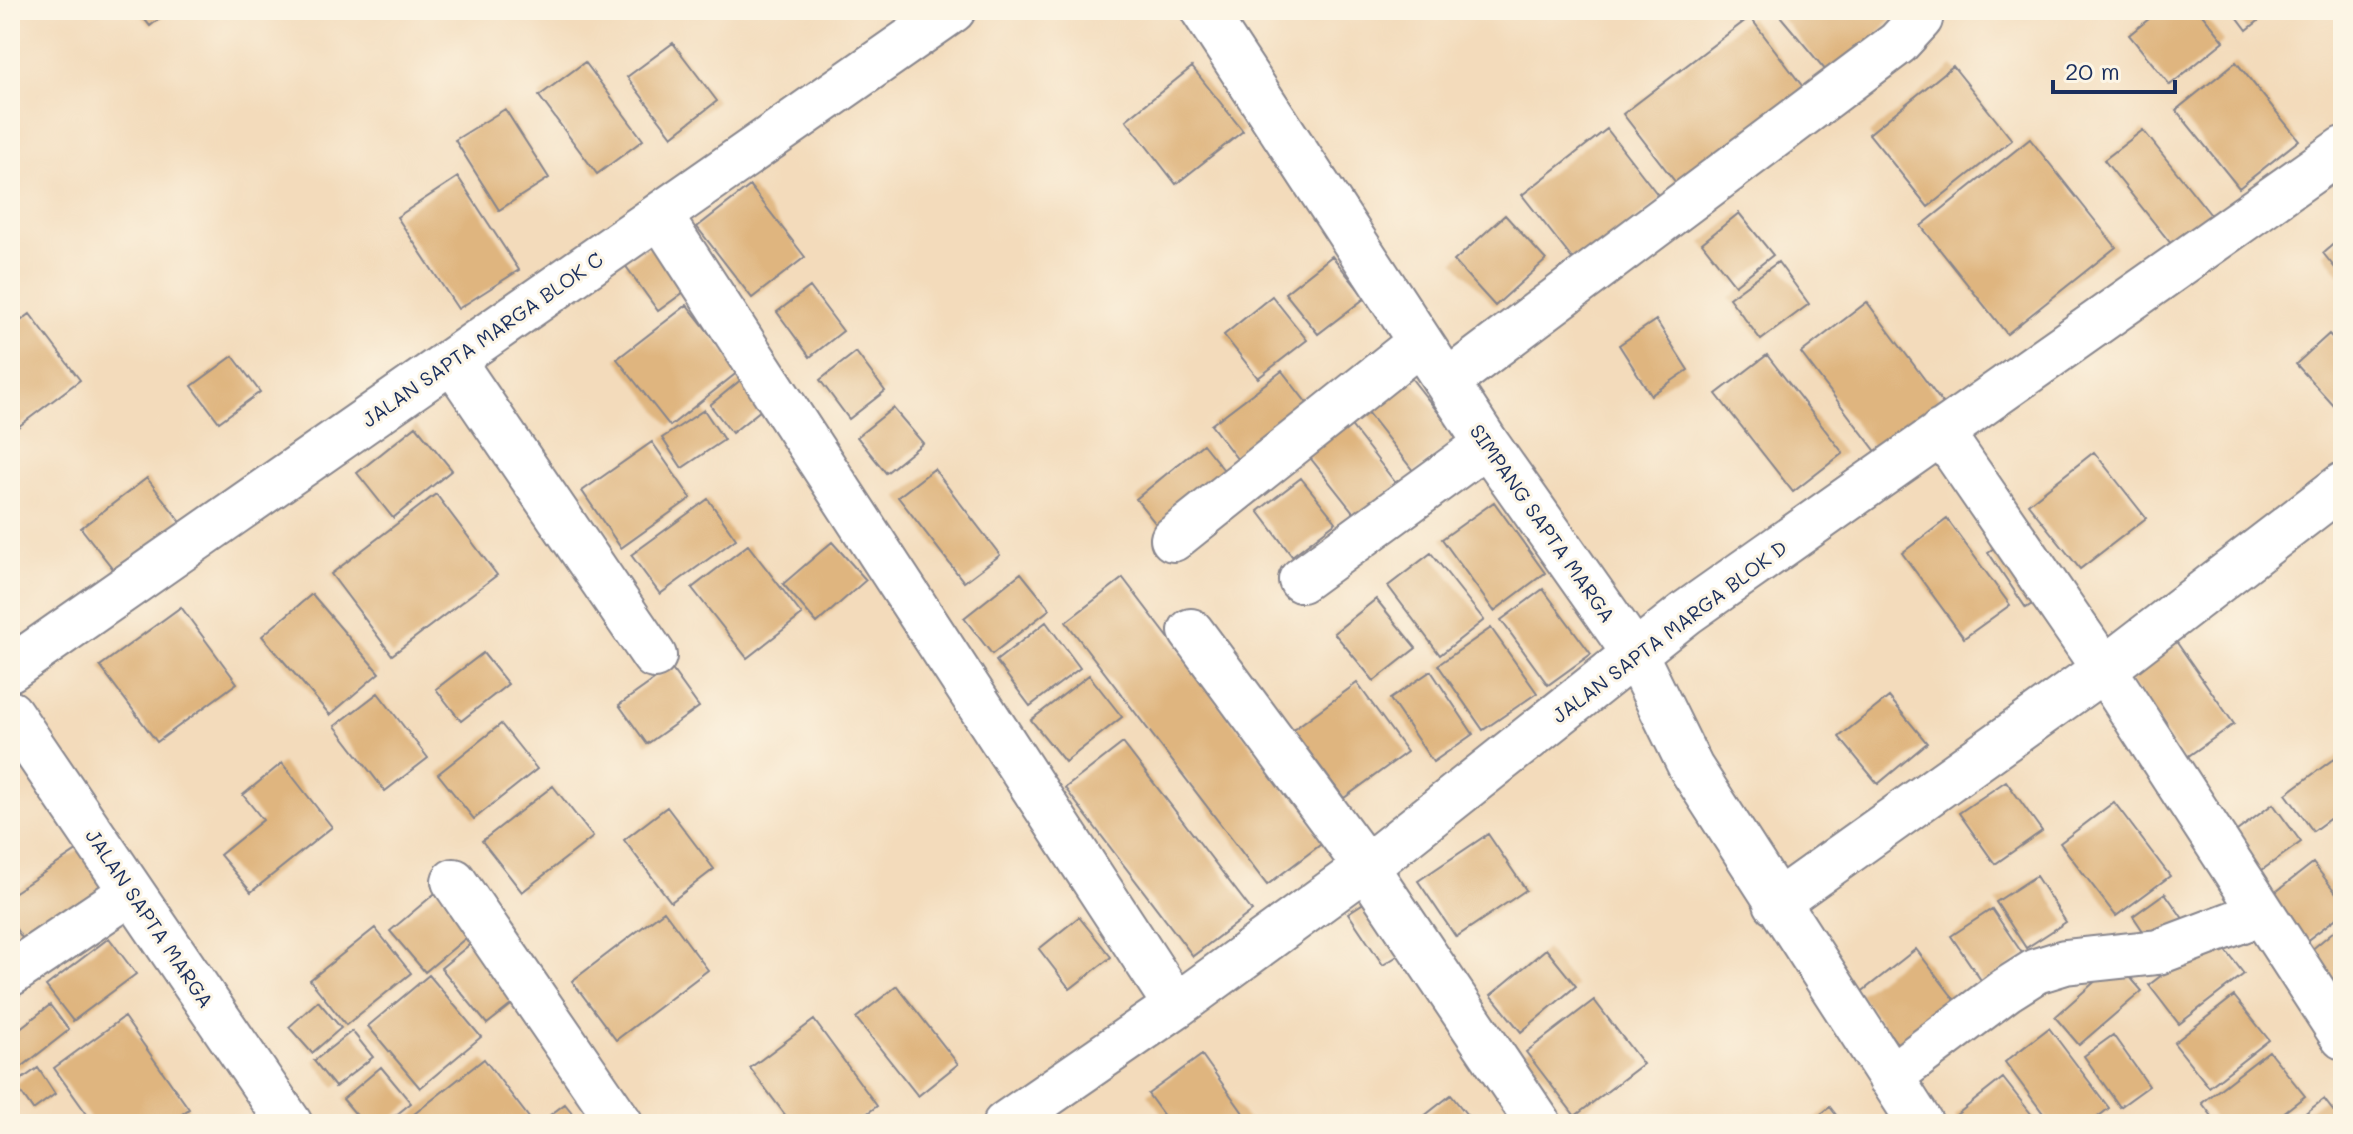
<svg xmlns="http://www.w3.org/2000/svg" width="2353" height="1134" viewBox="0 0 2353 1134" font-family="Mali,sans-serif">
<rect width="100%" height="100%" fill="#fcf5e5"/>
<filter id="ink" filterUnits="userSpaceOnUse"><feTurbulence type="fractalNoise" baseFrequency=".0125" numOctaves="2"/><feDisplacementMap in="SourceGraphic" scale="16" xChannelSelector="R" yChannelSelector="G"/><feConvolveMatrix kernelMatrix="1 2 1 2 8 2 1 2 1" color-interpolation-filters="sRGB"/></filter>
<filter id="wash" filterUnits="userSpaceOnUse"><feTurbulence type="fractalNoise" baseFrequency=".006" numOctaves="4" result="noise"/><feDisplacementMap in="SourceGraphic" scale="32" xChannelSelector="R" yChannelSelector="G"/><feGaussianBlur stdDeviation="1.8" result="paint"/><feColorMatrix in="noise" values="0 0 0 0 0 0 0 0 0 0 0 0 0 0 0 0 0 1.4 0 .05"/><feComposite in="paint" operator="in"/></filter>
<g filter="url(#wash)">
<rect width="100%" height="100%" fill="#f3dbbb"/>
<g id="blocks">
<path fill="#dfb57f" d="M137 10H170L150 26Z
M1775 10H1898L1837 84Z
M2160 10H2199L2224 41 2170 85 2129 35Z
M2232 10H2272L2247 30Z
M1750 17 1806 91 1680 188 1623 114Z
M673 43 717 101 672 136 627 77Z
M585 62 643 140 597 174 539 96Z
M2236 62 2299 140 2239 188 2176 110Z
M1953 66 2012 140 1928 207 1869 134Z
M1192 67 1243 131 1176 184 1126 120Z
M505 109 549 178 499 210 455 140Z
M1607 129 1661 199 1577 265 1522 195Z
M2143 130 2214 219 2176 250 2104 160Z
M2030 139 2116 247 2007 334 1921 226Z
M458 177 519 270 458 309 397 217Z
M750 186 805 257 752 298 697 227Z
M1739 213 1773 255 1735 285 1702 243Z
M1505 215 1546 260 1495 306 1454 261Z
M2343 236V278L2323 253Z
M655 243 688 289 658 311 625 265Z
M1332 256 1365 298 1318 334 1285 293Z
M1778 262 1809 304 1761 340 1729 298Z
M810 287 843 331 810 357 777 312Z
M1272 296 1307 340 1258 378 1224 335Z
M1867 302 1943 404 1878 454 1801 353Z
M687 305 739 371 670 426 617 359Z
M30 314 80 380 10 433V329Z
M1656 320 1688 370 1651 395 1619 345Z
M2329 334 2343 349V416L2296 364Z
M856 352 885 391 849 419 820 380Z
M1767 355 1843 453 1793 492 1716 394Z
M233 356 260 392 219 422 192 386Z
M1282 371 1316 415 1245 469 1211 425Z
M748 374 771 402 732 433 710 405Z
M1408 374 1458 438 1414 472 1364 408Z
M893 408 923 443 886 473 857 437Z
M704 410 724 440 682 468 662 438Z
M1346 419 1398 486 1357 517 1304 450Z
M416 426 452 470 393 518 357 473Z
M652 442 691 498 621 548 582 491Z
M1203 444 1231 479 1164 534 1136 499Z
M2094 452 2146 518 2080 569 2028 504Z
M934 469 1000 555 964 582 898 497Z
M147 478 186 529 121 579 81 528Z
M1301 478 1336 522 1292 556 1258 511Z
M436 494 497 575 392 655 331 574Z
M708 499 736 539 660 594 631 555Z
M1494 502 1545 573 1494 611 1442 539Z
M1947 519 2010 605 1964 638 1902 553Z
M2008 539 2045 595 2026 608 1988 552Z
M832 542 866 580 817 623 783 584Z
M748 545 802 615 747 658 692 588Z
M1431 553 1484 620 1440 655 1388 586Z
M1021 573 1050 609 992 654 964 618Z
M1123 578 1324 842 1267 885 1066 622Z
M1543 589 1591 654 1548 685 1501 620Z
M312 594 379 673 330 715 262 636Z
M1376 599 1416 648 1374 681 1334 633Z
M181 607 237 683 157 742 100 666Z
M1046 622 1080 668 1030 706 996 661Z
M1491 628 1537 693 1483 730 1438 665Z
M2173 637 2234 724 2184 759 2123 671Z
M483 653 508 684 461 721 436 689Z
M671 668 699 707 647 744 619 705Z
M1431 671 1473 734 1433 762 1390 699Z
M1089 675 1122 717 1065 762 1031 720Z
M1357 683 1407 752 1344 798 1293 730Z
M378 693 428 758 385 791 335 726Z
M1889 697 1927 743 1878 784 1839 737Z
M501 724 537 769 474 819 438 774Z
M1123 743 1252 911 1193 956 1065 788Z
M2343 752V809L2313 831 2286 794Z
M282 763 332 827 251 892 220 855 263 820 243 795Z
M2006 781 2042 831 1995 864 1959 813Z
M553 786 593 837 522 892 482 841Z
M2114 802 2170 876 2116 916 2060 843Z
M2273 804 2301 842 2248 880 2221 843Z
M667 807 714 869 671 902 624 840Z
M1488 834 1526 890 1456 937 1418 881Z
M86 845 119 897 32 953 10 920V895Z
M2313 863 2343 902V913L2297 948 2263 902Z
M2036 876 2066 922 2026 948 1996 902Z
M439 890 473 932 425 972 390 931Z
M2165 893 2186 923 2153 946 2133 916Z
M1370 899 1404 952 1383 965 1348 913Z
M1992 909 2024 956 1983 983 1951 936Z
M664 911 708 970 616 1040 572 981Z
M1079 917 1111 957 1070 989 1039 949Z
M2341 925 2343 927V1017L2297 962Z
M375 928 411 973 346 1025 310 980Z
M2214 935 2244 974 2179 1024 2149 985Z
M109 938 136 974 73 1021 46 986Z
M474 941 520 998 487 1024 441 968Z
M1546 949 1576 986 1521 1032 1491 995Z
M1916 949 1964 1012 1907 1056 1859 994Z
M2117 962 2142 991 2079 1045 2055 1017Z
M429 975 481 1037 420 1088 368 1026Z
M897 986 958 1064 918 1096 856 1018Z
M2234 996 2269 1040 2209 1087 2174 1043Z
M1594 1000 1643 1064 1575 1116 1526 1052Z
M318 1001 341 1028 312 1053 289 1027Z
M50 1005 69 1030 19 1069 10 1057V1036Z
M124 1017 189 1109 168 1124H94L54 1068Z
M814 1020 877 1106 853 1124H792L750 1068Z
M2049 1028 2109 1108 2089 1124H2051L2005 1062Z
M352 1031 373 1057 335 1087 314 1061Z
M2113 1035 2149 1086 2120 1107 2084 1056Z
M2269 1051 2305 1096 2269 1124H2218L2202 1103Z
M1202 1055 1248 1120 1242 1124H1170L1148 1094Z
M484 1059 530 1119 524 1124H405L404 1122Z
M381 1067 411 1103 385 1124H364L343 1099Z
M38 1068 55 1094 33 1110 15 1084Z
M2003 1078 2039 1124H1961L1955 1116Z
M1451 1095 1471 1120 1466 1124H1414Z
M2324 1099 2343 1124H2291Z
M565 1104 581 1124H538Z
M1830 1107 1843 1124H1808Z"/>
</g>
</g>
<g filter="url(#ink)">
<use href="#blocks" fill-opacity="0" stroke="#87858c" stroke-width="2"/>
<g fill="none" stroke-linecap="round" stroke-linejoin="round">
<g stroke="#87858c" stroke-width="48">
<path id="minor" d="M1203 10 1487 444 1635 654 1691 768 1921 1124
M660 216 1176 1006
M452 360 654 656
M1447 382 1898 43 1920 19 1917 10
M1941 432 2104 669 2343 1037
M1173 539 1419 343
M1301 580 1487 444
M1191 631 1366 867 1539 1124
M10 669 953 10
M10 713 290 1124
M454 881 621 1124
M1776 903 2104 669 2343 485
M10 974 130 893
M1890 1077 2006 990 2036 971 2065 962 2158 952 2261 913
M1005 1124 1176 1006 1366 867 1686 613 2343 149"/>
</g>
<use href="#minor" stroke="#fff" stroke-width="44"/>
</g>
</g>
<g text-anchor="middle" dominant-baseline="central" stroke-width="6" stroke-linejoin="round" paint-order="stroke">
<g font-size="20" fill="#1b2f5e" stroke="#fcf5e5">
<text transform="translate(482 339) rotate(-35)">JALAN SAPTA MARGA BLOK C</text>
<text transform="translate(1543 523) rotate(55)">SIMPANG SAPTA MARGA</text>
<text transform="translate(1669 631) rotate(-37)">JALAN SAPTA MARGA BLOK D</text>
<text transform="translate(150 918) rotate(56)">JALAN SAPTA MARGA</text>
</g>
</g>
<rect width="2353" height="1134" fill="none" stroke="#fcf5e5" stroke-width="40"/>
<path d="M2053 80v12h122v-12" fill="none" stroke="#1b2f5e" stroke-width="4"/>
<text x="2065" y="80" font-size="24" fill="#1b2f5e" stroke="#fcf5e5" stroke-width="6" paint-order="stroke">20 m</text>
</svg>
